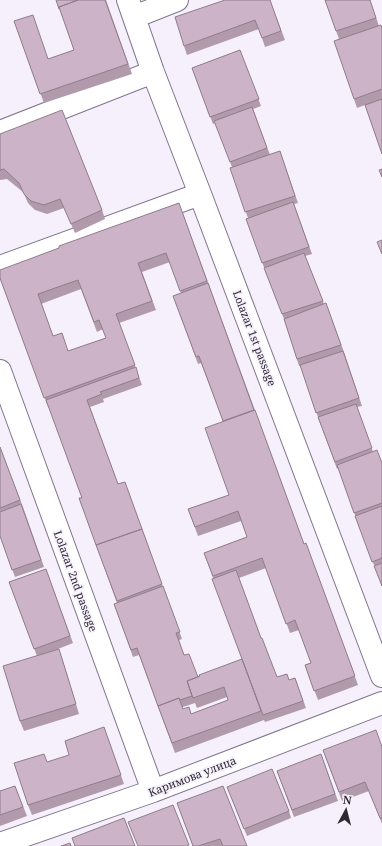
<svg xmlns="http://www.w3.org/2000/svg" width="382" height="846" viewBox="0 0 382 846" font-family="'Noto Serif',serif">
<rect width="100%" height="100%" fill="#f5f0fb"/>
<g fill="none" stroke-linecap="round" stroke-linejoin="round">
<g stroke="#81768e" stroke-width="24">
<path id="street" d="M128 0 153 72 200 194 382 676
M134 17 177 0
M0 132 153 72
M0 267 200 194
M0 371 153 791
M0 844 153 791 382 703"/>
</g>
<use href="#street" stroke="#fff" stroke-width="22"/>
</g>
<path fill="#b09aac" fill-rule="evenodd" d="M56 0H106L132 74 44 103 14 21 48 59 74 50 62 15V16Z
M270 0 285 40 265 47 259 29 187 55 184 46Z
M325 0H370L379 26 382 27V154L365 105 357 108 354 99 339 39Z
M240 50 261 106 253 109 270 155 280 151 298 203 294 204 312 254 305 256 324 304 326 303 344 352 362 406 357 407 373 452 382 463V586L358 523 338 468 337 469 319 420 301 366H299L284 319 265 270 246 219 248 218 230 168 232 167 215 123 213 124 192 68Z
M0 134 102 210 105 219 75 233 64 208 47 214 35 210 28 203 23 192 7 179 0 180Z
M179 203 304 544 306 543 358 685 318 700 305 665 311 663 299 630 290 633 266 568 239 578 261 638 277 677 289 680 295 678 306 708 265 722 264 720 175 753 139 655 133 657 114 604 117 603 79 498H82L49 407H48L0 278 59 248ZM170 262 181 293 173 296 198 364 201 363 223 421 229 495 188 509 198 536 241 521 247 537 204 553 242 659 198 677 184 655 179 640 182 639 125 482 118 484 90 407 104 402 103 399 142 385 119 323 156 310 142 272ZM81 289 97 332 103 329 106 338 68 351 53 336 41 304ZM227 697 228 700 191 714 183 709V707L195 703 197 708Z
M0 447 23 507 44 567 15 577 0 536Z
M46 569 73 643 53 651 62 658 79 714 24 731 20 721 37 656 9 582Z
M104 727 124 784 32 815 28 805 47 762 69 755Z
M382 747V824L369 791 342 801 323 750Z
M321 754 338 801 294 817 277 771Z
M15 786 27 816 0 826V791Z
M230 794 289 811 291 818 247 836Z
M177 803 247 846H193Z"/>
<path fill="#cdb3c8" stroke="#907d8c" fill-rule="evenodd" d="M56 0H78L59 7 60 8 59 9Z
M78 0H105L128 64 40 94 14 21 33 15 48 59 74 50 59 7Z
M225 0H270L281 31 262 38 255 20 184 46 175 17Z
M325 0H370L376 18 336 31Z
M381 25 382 28V89L354 99 334 41Z
M240 50 259 99 210 117 192 68Z
M382 99V154L365 105Z
M252 107 267 148 230 162 214 121Z
M62 110 102 210 71 224 60 199 44 205 31 201 24 194 19 183 4 169 0 170V134Z
M280 151 295 196 245 212 230 168Z
M382 169V177L379 170Z
M293 202 309 247 262 263 246 219Z
M179 203 207 281 180 291 166 253 138 263 152 301 116 314 135 365 44 398 0 278V270L59 248V246ZM78 280 94 322 99 320 106 338 68 351 62 333 53 336 38 294Z
M382 240V254L377 242Z
M304 253 323 301 282 314 264 268Z
M208 283 254 410 223 421 199 356 196 357 173 296Z
M326 303 341 345 297 359 284 319Z
M343 351 359 398 316 413 300 365Z
M136 367 139 378 100 392 102 394 87 400 118 484 125 482 142 529 96 545 79 498H82L46 400Z
M356 404 372 448 335 462 318 417Z
M255 410 304 544 306 543 355 676 314 691 305 665 311 663 295 620 286 624 262 558 213 576 204 553 247 537 238 511 195 527 188 509 229 495 205 428Z
M0 447 20 500 0 508Z
M377 450 382 463V503L354 513 337 465Z
M21 504 41 560 12 570 0 536V512Z
M382 506V558L372 562 355 516Z
M142 529 162 584 117 601 96 545Z
M382 563V586L374 566Z
M46 569 70 636 34 649 9 582Z
M236 570 261 638H262L277 677 287 674 289 680 295 678 303 701 263 715 212 579Z
M163 586 180 632 176 633 184 655 189 654 198 677 187 681 192 696 180 700 179 698 158 706 137 648 131 650 114 604Z
M59 649 76 704 20 721 3 666Z
M242 659 261 711 172 743 158 706 179 698 183 709 189 707 191 714 228 700 224 687 193 698 187 681 200 676 199 675Z
M104 727 121 775 28 805 14 763 44 754 47 762 69 755 65 741Z
M376 730 382 747V818H380L365 782 339 792 323 750Z
M321 754 335 794 292 810 277 771Z
M272 769 289 811 244 829 227 787Z
M15 786 23 807 0 815V791Z
M223 786 247 846H223L220 839 198 846H193L177 803Z
M173 805 189 845 186 846H138L128 822Z
M124 818 135 846H75L72 838Z
M70 843 71 846H61Z"/>
<g text-anchor="middle" dominant-baseline="central" stroke-width="3.5" stroke-linejoin="round" paint-order="stroke">
<g font-size="11" fill="#2d2832" stroke="#f5f0fb">
<text transform="translate(255 338) rotate(69)">Lolazar 1st passage</text>
<text transform="translate(76 581) rotate(70)">Lolazar 2nd passage</text>
<text transform="translate(192 776) rotate(-21)">Каримова улица</text>
</g>
</g>
<g transform="translate(346 810) rotate(7)" stroke="#f5f0fb" stroke-width="3" paint-order="stroke">
<path d="M0-3L7 15L0 10L-7 15Z" fill="#2d2832"/>
<text y="-6" font-size="11" font-weight="bold" text-anchor="middle" fill="#2d2832">N</text>
</g>
</svg>
